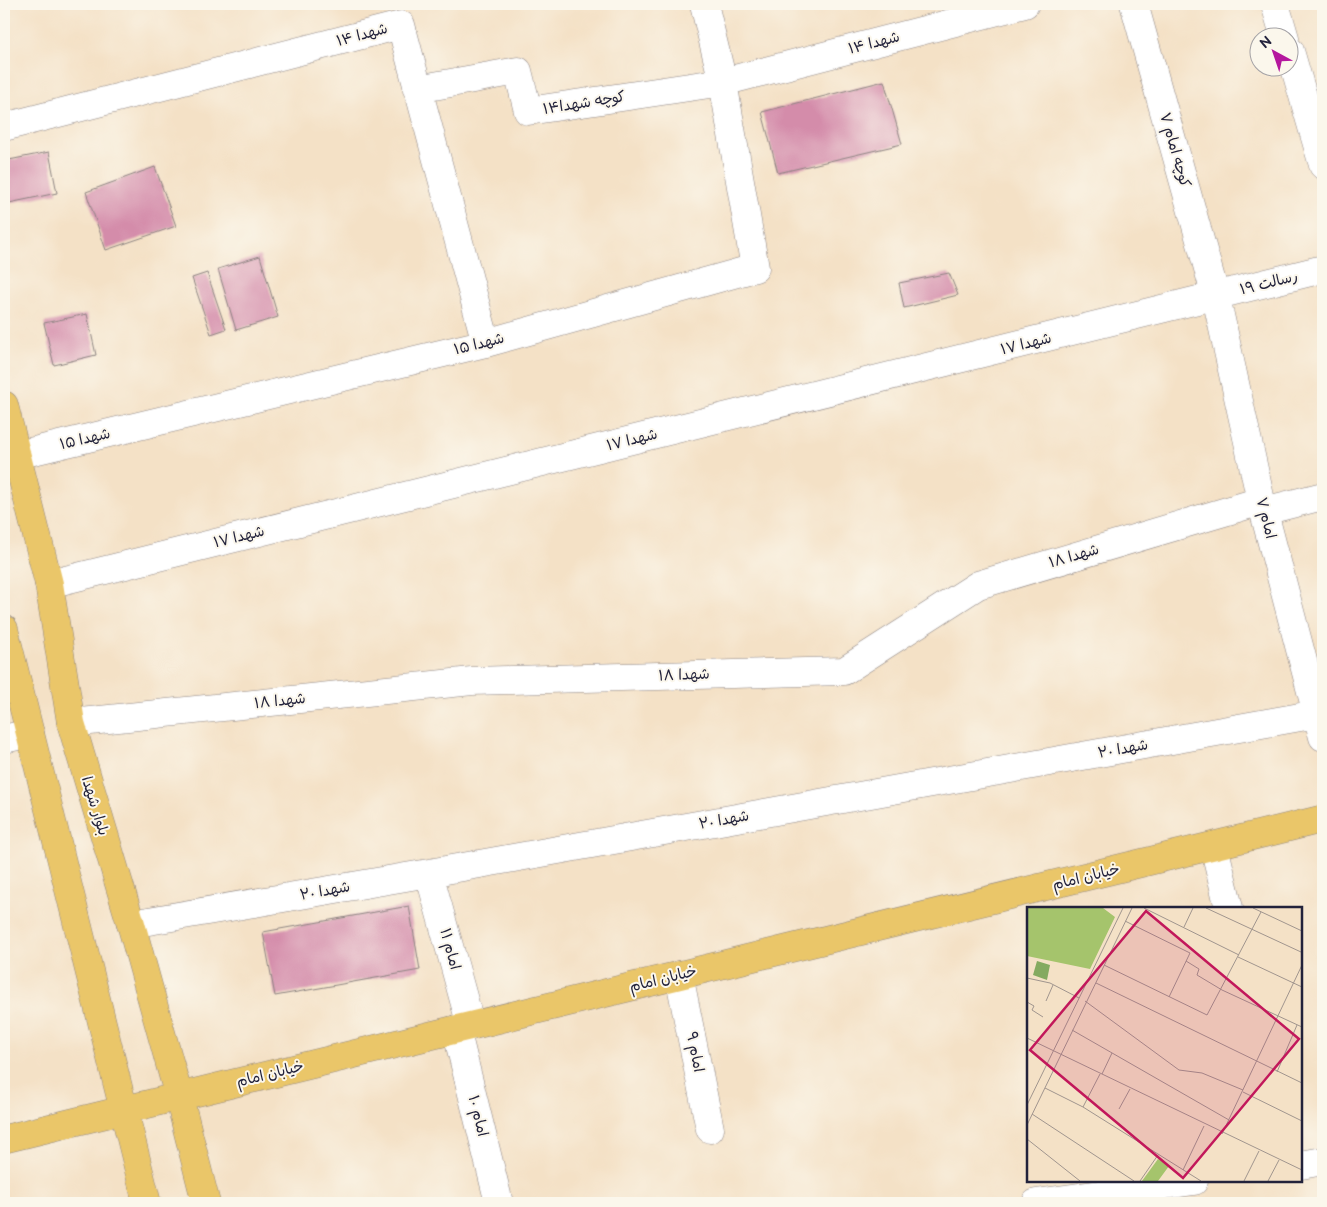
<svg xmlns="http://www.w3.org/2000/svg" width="1327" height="1207" viewBox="0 0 1327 1207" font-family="'Balsamiq Sans','Playpen Sans Arabic',sans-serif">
<rect width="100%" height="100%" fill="#fbf7ec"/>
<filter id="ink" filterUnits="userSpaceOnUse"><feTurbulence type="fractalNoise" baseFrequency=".02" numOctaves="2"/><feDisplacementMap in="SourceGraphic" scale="10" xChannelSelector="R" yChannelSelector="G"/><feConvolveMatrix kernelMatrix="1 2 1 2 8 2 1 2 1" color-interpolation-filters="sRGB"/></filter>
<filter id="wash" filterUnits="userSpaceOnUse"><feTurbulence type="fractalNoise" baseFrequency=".0096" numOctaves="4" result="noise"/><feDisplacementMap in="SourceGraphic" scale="20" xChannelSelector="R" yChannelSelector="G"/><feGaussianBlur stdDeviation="1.12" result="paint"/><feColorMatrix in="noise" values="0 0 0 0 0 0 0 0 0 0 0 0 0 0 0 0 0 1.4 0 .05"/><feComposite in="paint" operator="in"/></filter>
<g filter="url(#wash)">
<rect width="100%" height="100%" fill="#f4e1c6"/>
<g id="blocks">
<path fill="#d48caa" d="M884 81 902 144 778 173 762 112Z
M49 152 57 193 9 203 4 174V161Z
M155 167 176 226 106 250 86 192Z
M260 256 278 317 236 330 218 269Z
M207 273 226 329 211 334 192 278Z
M949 273 958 295 904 308 899 283Z
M87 314 96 355 54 365 44 323Z
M409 906 420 970 275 996 263 932Z"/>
</g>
</g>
<g filter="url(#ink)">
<use href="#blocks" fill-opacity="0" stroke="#8b8280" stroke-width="1"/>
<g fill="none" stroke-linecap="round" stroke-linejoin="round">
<g stroke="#8b8280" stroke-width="29">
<path id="minor" d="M1134 4 1216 297 1261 501 1323 737
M1275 4 1285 38
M1290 51 1323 165
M417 89 518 71 528 111 723 82 1025 4
M4 127 401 25 486 343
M17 455 486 343 755 268 723 82 704 4
M1264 511 1323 496
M49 584 1323 269
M71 723 472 681 844 671 978 585 1261 501
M4 739 30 733
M1214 846 1229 908
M429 873 471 1026
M131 924 429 873 1317 714
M679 975 710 1129
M456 1029 499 1203
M1301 1165 1323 1161
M1036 1203 1194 1181"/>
</g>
<g stroke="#8b8280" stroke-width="29">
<path id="major" d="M4 405 49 584 71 723 131 924 179 1097 206 1203
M4 629 147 1203
M4 1139 1323 819"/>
</g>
<use href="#minor" stroke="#fff" stroke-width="28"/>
<use href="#major" stroke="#eac669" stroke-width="28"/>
</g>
</g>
<g text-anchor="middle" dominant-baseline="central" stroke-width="4" stroke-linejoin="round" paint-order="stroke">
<g font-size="15" fill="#22223b" stroke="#fbf7ec">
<text transform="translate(362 35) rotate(-15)">شهدا ۱۴</text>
<text transform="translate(874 43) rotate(-14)">شهدا ۱۴</text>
<text transform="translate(584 103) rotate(-9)">کوچه شهدا۱۴</text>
<text transform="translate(1175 150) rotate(74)">کوچه امام ۷</text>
<text transform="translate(1269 283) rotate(-14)">رسالت ۱۹</text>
<text transform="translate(479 344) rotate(-14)">شهدا ۱۵</text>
<text transform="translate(1026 344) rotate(-14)">شهدا ۱۷</text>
<text transform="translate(85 439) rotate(-13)">شهدا ۱۵</text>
<text transform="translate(632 440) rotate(-14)">شهدا ۱۷</text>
<text transform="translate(1266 518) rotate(76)">امام ۷</text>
<text transform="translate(239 537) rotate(-14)">شهدا ۱۷</text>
<text transform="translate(1074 556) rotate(-16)">شهدا ۱۸</text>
<text transform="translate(684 675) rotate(-2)">شهدا ۱۸</text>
<text transform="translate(280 701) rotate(-6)">شهدا ۱۸</text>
<text transform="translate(1123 749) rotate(-10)">شهدا ۲۰</text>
<text transform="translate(95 806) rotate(73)">بلوار شهدا</text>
<text transform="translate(724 820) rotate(-10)">شهدا ۲۰</text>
<text transform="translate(1086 877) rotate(-14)">خیابان امام</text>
<text transform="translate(325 891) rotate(-10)">شهدا ۲۰</text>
<text transform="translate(450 949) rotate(75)">امام ۱۱</text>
<text transform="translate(663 979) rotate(-14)">خیابان امام</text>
<text transform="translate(695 1052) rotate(79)">امام ۹</text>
<text transform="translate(270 1074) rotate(-14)">خیابان امام</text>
<text transform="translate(478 1116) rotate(76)">امام ۱۰</text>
</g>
</g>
<g transform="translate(1027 907)">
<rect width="275" height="275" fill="#f4e1c6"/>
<path d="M10 54 23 58 20 73 6 68Z" fill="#84aa60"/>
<path d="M0 1H76L88 10 63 62 0 49ZM131 252 142 259 131 274H115Z" fill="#a5c46c"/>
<path fill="none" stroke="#a0958e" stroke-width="1" d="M117 1 212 48M179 1 274 45M226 1 275 24M98 14 163 46 142 90M157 20 166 1M211 50 275 80M159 54 172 62 170 68 195 83 275 120M77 58 180 108 234 5M0 71 23 76 52 91M69 76 275 176M19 94 26 78M58 94 152 163 175 166 216 183M0 95 7 99 5 103 16 110M45 123 202 213M0 131 275 263M250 165 270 118M75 167 85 146M18 181 56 200 174 274M216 185 275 214M0 198 96 1M56 200 73 167M92 202 103 182M5 207 107 274M0 218 105 1M195 227 275 58M0 232 53 274M156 263 177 219M113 274 131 248M217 274 232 244M241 274 252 253"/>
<path fill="#c2185b" fill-opacity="0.15" stroke="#c2185b" stroke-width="2.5" d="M119 4 272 132 156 271 3 143Z"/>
<rect width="275" height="275" fill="none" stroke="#22223b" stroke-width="2.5"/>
</g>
<rect width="1327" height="1207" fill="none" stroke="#fbf7ec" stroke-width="20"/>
<g transform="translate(1274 52) rotate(320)"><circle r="24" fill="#fbf7ec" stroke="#a4a2a5"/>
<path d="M0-4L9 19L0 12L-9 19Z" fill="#b5179e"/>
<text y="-8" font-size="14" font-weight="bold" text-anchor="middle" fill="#22223b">N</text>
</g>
</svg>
